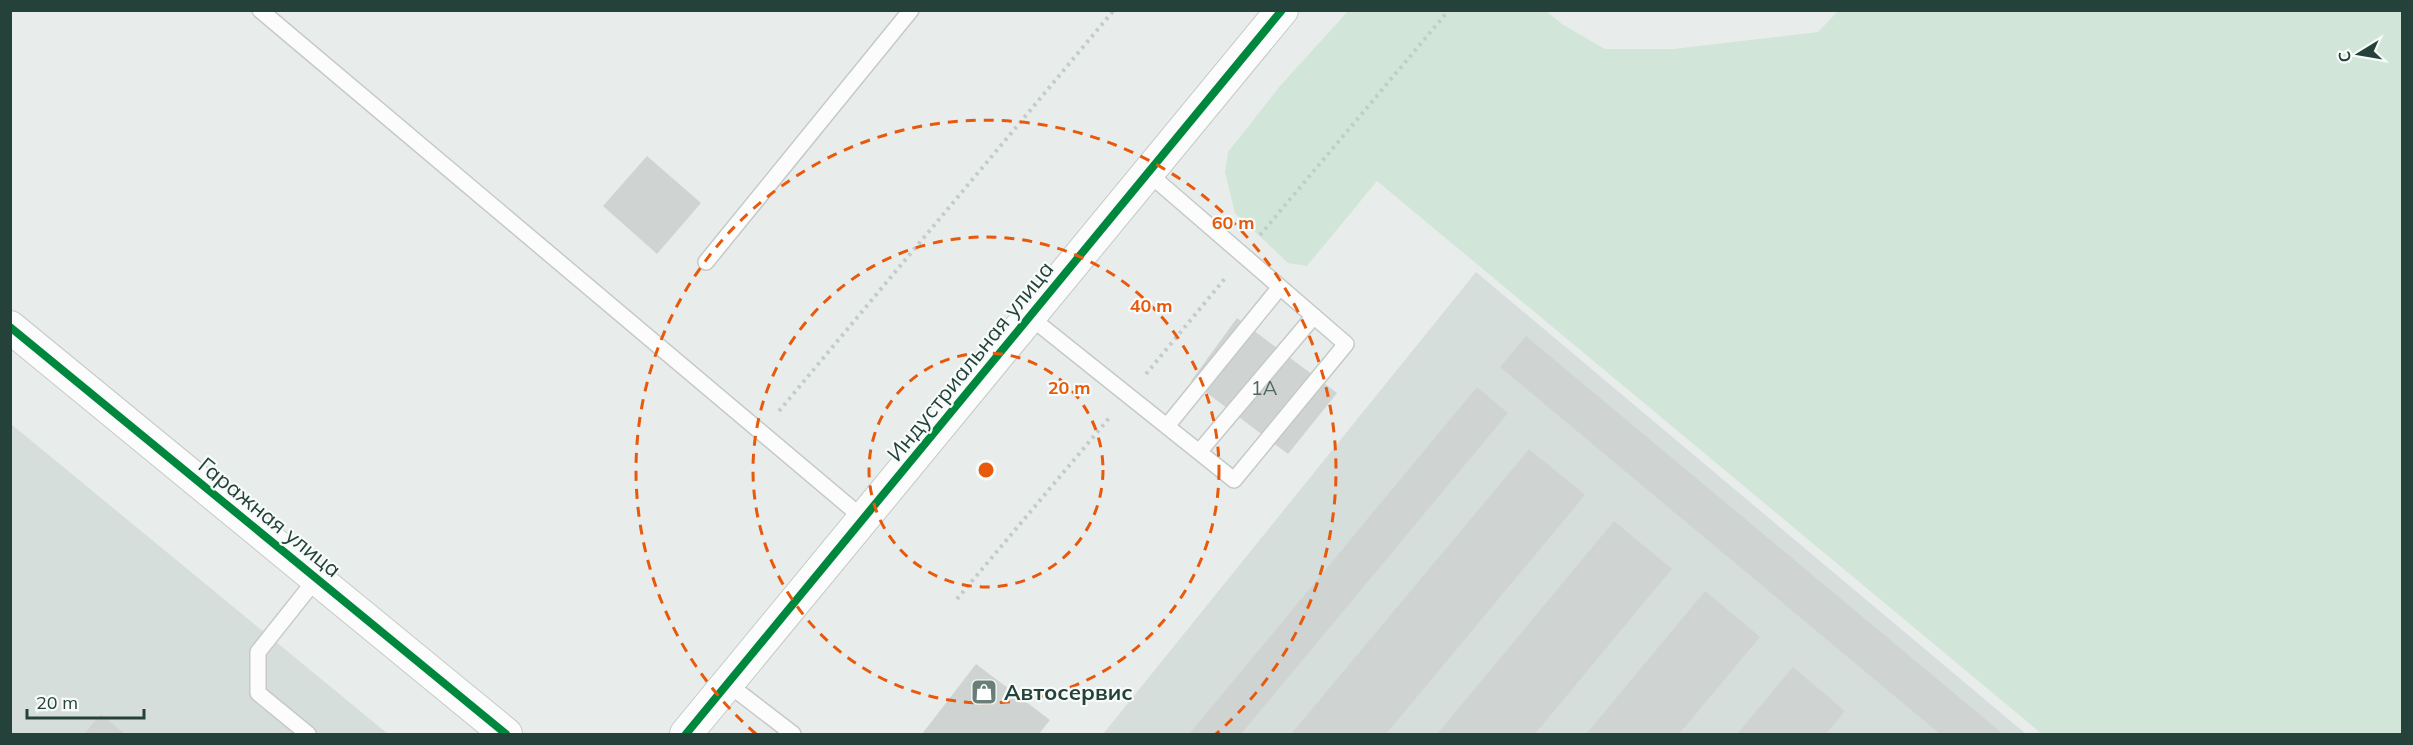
<svg xmlns="http://www.w3.org/2000/svg" width="2413" height="745" viewBox="0 0 2413 745" font-family="Mulish,sans-serif">
<rect width="100%" height="100%" fill="#e8edeb"/>
<path fill="#d6dedb" d="M1476 272 2026 734H1103Z
M11 424 388 734H11Z"/>
<path fill="#d1e6d8" d="M1349 10 1546 11 1562 24 1605 49H1673L1818 32 1838 11H2402V734H2042L1377 181 1307 266 1288 263 1235 213 1225 172 1228 152 1280 86Z"/>
<path fill="#cfd4d2" d="M647 156 701 203 657 254 603 206Z
M1237 318 1337 393 1288 454 1191 381Z
M1526 336 2003 734H1940L1500 367Z
M1477 387 1508 413 1241 734H1189Z
M1529 449 1585 495 1386 734H1291Z
M1614 521 1672 569 1535 734H1437Z
M1705 591 1760 637 1679 734H1586Z
M976 664 1050 720 1039 734H922Z
M1793 667 1845 711 1826 734H1737Z
M101 714 125 734H84Z"/>
<g fill="none" stroke-linecap="round" stroke-linejoin="round">
<g stroke="#c5cac8" stroke-width="18">
<path id="lane" d="M260 10 864 519
M706 262 911 10
M1030 317 1234 480 1346 344 1148 173
M1167 426 1280 287
M1199 452 1314 316
M728 684 793 734
M308 734 258 693V652L316 579"/>
</g>
<g stroke="#c5cac8" stroke-width="34">
<path id="street" d="M10 327 506 734
M686 734 1282 10"/>
</g>
<path stroke="#c3ccca" stroke-width="4" stroke-dasharray="3 4.5" stroke-linecap="butt" d="M1260 235 1449 10
M1146 374 1227 276
M779 411 1114 10
M957 599 1110 417"/>
<use href="#lane" stroke="#fcfcfc" stroke-width="15"/>
<use href="#street" stroke="#fcfcfc" stroke-width="32"/>
<g stroke="#f7fbf9" stroke-width="11">
<path id="cycleway" d="M10 327 506 734
M686 734 1282 10"/>
</g>
<use href="#cycleway" stroke="#00873e" stroke-width="8"/>
</g>
<g fill="none" stroke="#e8590c" stroke-width="3" stroke-dasharray="10 8">
<circle cx="986" cy="470" r="117"/>
<circle cx="986" cy="470" r="233"/>
<path d="M756 734A350 350 0 1 1 1216 734"/>
</g>
<defs>
<g id="shop-square" transform="scale(1.35)"><rect x="-9" y="-9" width="18" height="18" rx="4" fill="#697e78" stroke="#f7fbf9"/><path d="M-5-2.5h2.3a2.7 3.5 0 0 1 5.4 0H5L5.5 6h-11ZM-1.5-2.5h3a1.5 2.3 0 0 0-3 0Z" fill="#fff"/></g>
</defs>
<g fill-rule="evenodd">
<use href="#shop-square" x="984" y="692"/>
</g>
<g text-anchor="middle" dominant-baseline="central" stroke-width="4.5" stroke-linejoin="round" paint-order="stroke">
<g font-size="20" fill="#506761">
<text x="1264" y="387">1А</text>
</g>
<g font-size="22" fill="#24423a" stroke="#f7fbf9">
<text transform="translate(970 361) rotate(-51)">Индустриальная улица</text>
<text transform="translate(270 517) rotate(39)">Гаражная улица</text>
</g>
<g font-size="22" font-weight="bold" fill="#24423a" stroke="#f7fbf9" text-anchor="start">
<text x="1004" y="692">Автосервис</text>
</g>
</g>
<circle cx="986" cy="470" r="9" fill="#e8590c" stroke="#f7fbf9" stroke-width="3"/>
<g font-size="18" text-anchor="middle" font-weight="bold" fill="#e8590c" stroke="#f7fbf9" stroke-width="4.5" stroke-linejoin="round" paint-order="stroke">
<text x="1233" y="229">60 m</text>
<text x="1151" y="312">40 m</text>
<text x="1069" y="394">20 m</text>
</g>
<rect width="2413" height="745" fill="none" stroke="#24423a" stroke-width="24"/>
<g transform="translate(2359 54) rotate(259)" stroke="#f7fbf9" stroke-width="4.5" paint-order="stroke">
<path d="M0-4.5L10 22L0 15L-10 22Z" fill="#24423a"/>
<text y="-9" font-size="16" font-weight="bold" text-anchor="middle" fill="#24423a">С</text>
</g>
<path d="M27 709v9h117v-9" fill="none" stroke="#24423a" stroke-width="3"/>
<text x="36" y="709" font-size="18" fill="#24423a" stroke="#f7fbf9" stroke-width="4.5" paint-order="stroke">20 m</text>
</svg>
